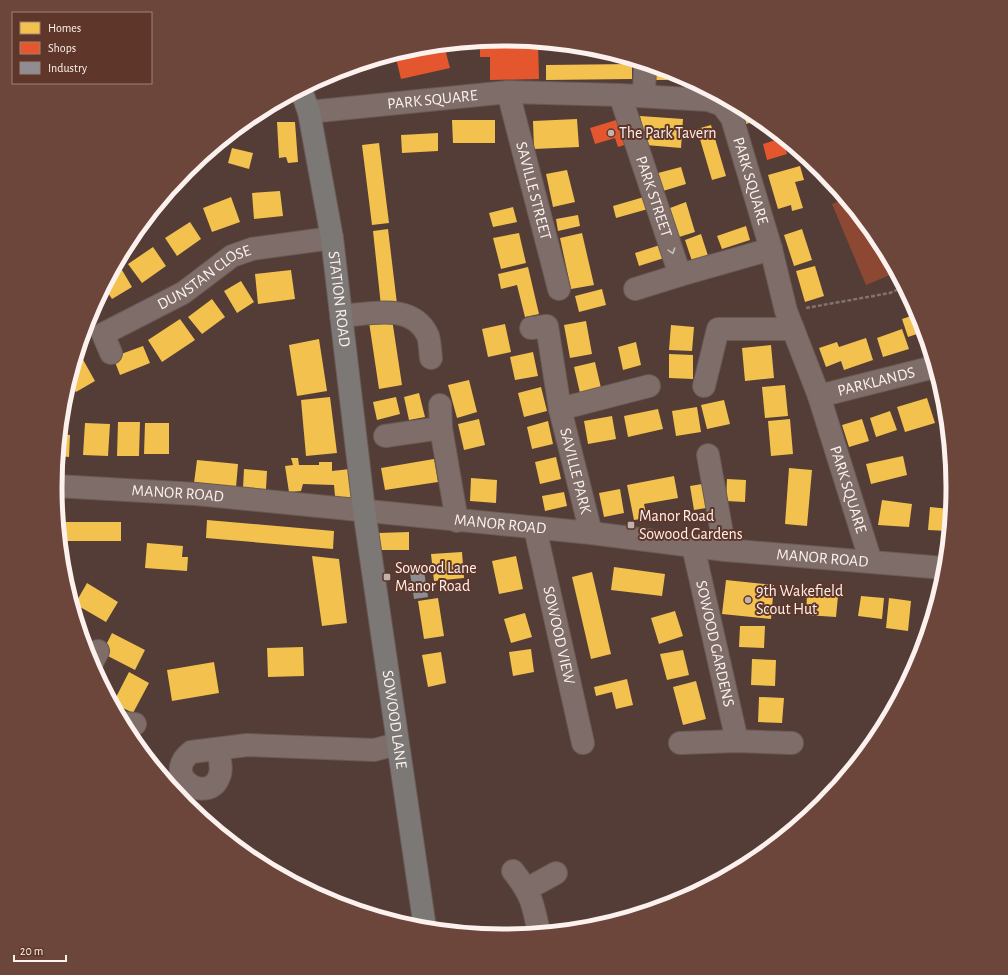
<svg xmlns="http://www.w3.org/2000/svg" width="1008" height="975" viewBox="0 0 1008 975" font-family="'Alegreya Sans',sans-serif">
<rect width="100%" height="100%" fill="#533d36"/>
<path fill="#8c4833" d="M844 199 877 239 895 273 866 285 832 204Z"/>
<path fill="#f2c14e" d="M632 64V79L546 80V65Z
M650 65 667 71V80H650Z
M742 109 753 115 759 120 746 124Z
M640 116 683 119 681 148 646 145Z
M577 119 579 147 534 149 533 121Z
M452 120H495V143H453Z
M277 122H295L298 162 288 163 286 157 279 158Z
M711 125 726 176 712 180 697 129Z
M438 133V151L402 153 401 135Z
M379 143 389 223 372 225 362 145Z
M232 148 253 153 249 169 228 163Z
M800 166 804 180 795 182 803 208 792 211 791 205 778 209 768 175Z
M681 167 686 184 663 191 658 173Z
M567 170 575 202 553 207 546 174Z
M280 191 283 216 254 219 252 193Z
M231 197 240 222 212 232 203 208Z
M644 197 648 209 616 218 613 206Z
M686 202 695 232 679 237 670 208Z
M513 207 517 222 493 227 489 213Z
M578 215 580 226 558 231 556 219Z
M190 222 201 239 177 256 165 238Z
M746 226 750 240 722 249 717 236Z
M388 229 397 304 381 306 373 231Z
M802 229 812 260 794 266 784 235Z
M519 233 526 263 501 269 493 238Z
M582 233 594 285 571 289 560 238Z
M701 234 710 262 694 267 685 240Z
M660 245 664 258 639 266 635 253Z
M153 247 166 266 142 283 128 264Z
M815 266 824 296 805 302 796 271Z
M528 267 539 314 525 317 517 285 501 289 498 274Z
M122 270 132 287 112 299 105 288 111 276Z
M291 270 295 299 258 304 255 274Z
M241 281 254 302 237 313 224 291Z
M602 289 606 305 579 312 575 296Z
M212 299 225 317 202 334 188 317Z
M917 314 923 332 908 337 902 319Z
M180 319 195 340 162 362 148 340Z
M392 319 402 385 379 389 369 322Z
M586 321 592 354 570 358 564 325Z
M505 324 511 352 488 357 482 329Z
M671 325 694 327 692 351 669 350Z
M902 329 909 349 883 357 877 338Z
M866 338 873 360 844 370 841 361 826 367 819 348 837 342 839 347Z
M319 339 327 391 297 396 289 345Z
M636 342 641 365 623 370 618 347Z
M771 345 774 378 745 381 742 348Z
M143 346 150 363 120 375 113 357Z
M533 352 538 376 515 380 510 357Z
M669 354 693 355V379L669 378Z
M81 356 95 381 76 392 69 383 77 358Z
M595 362 601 388 580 393 574 367Z
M469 380 477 412 457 418 448 385Z
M785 385 788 416 765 418 762 387Z
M541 387 547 411 524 417 518 393Z
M419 393 425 417 409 420 404 397Z
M330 397 337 453 306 456 301 400Z
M396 397 400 414 377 420 373 402Z
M927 398 935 423 905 432 897 407Z
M724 400 730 424 707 429 701 405Z
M697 407 701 432 676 436 672 411Z
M658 409 663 429 628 437 624 416Z
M890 411 897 430 876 437 870 418Z
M612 416 616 439 588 444 584 421Z
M479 419 485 445 464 450 458 424Z
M790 419 793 454 771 456 768 421Z
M862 419 869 441 849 447 842 425Z
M548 421 553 444 532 449 527 427Z
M118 422H140L139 456H117Z
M85 423 110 424 108 456 83 455Z
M145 423H169V454H144Z
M61 434 70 435 69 457 59 456Z
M903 456 907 475 871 484 866 464Z
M556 457 561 479 540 484 535 462Z
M291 458H298L299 465H319V462H332V471L350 469 353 495 351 498 343 499 335 496 334 485 303 484 301 491 289 492 285 466 293 465Z
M434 459 438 482 385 490 381 468Z
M197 460 238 464 236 487 194 483Z
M789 468 812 470 807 526 785 524Z
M244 469 267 471 266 489 243 488Z
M674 476 678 498 644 504 647 518 634 520 627 485Z
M471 478 497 480 496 503 470 501Z
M727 479 746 480 745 502 726 501Z
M708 483 712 507 694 510 690 486Z
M620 489 624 513 604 517 599 493Z
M564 492 567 506 545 511 542 496Z
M882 500 912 504 909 527 878 525Z
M930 507 950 509 948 531 928 530Z
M207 520 334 531 333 549 206 538Z
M59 522H121V541H61Z
M409 532V550H379L378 533Z
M147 543 183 546 182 557H188L187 571 145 568Z
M462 552 464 578 434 581 431 554Z
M312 556 339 559 347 623 322 626Z
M516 556 523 589 499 594 492 561Z
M614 567 665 574 662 596 611 590Z
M592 572 611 654 591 659 572 577Z
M726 580 774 585 771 619 722 614Z
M87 583 118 602 106 622 75 604Z
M807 594 838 596 836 617 806 615Z
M861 596 884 598 882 619 858 616Z
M438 598 444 636 424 639 418 601Z
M889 598 911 601 908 631 886 628Z
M675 611 683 636 659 644 651 618Z
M525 613 532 637 511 643 504 619Z
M740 626H765L764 648 739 647Z
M112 633 145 650 135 670 102 653Z
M303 647 304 676 268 677 267 648Z
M531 649 534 672 513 676 509 652Z
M683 650 689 675 667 680 660 654Z
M441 652 446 683 428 687 422 655Z
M752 659 776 660 775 686 751 685Z
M214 662 219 693 172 701 167 670Z
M129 672 149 683 133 713 113 703Z
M627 679 633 705 616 709 612 692 596 696 594 687Z
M696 681 706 719 683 725 673 687Z
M759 697 784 698 782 723 758 722Z"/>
<path fill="#e4572e" d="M504 39 538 42 539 79 490 80V57H480V41Z
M444 45 450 68 401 79 395 54 417 48Z
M626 117 633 142 618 147 615 138 595 144 590 128Z
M782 138 787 154 767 160 763 144Z"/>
<path fill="#8d8d92" d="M424 571 428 597 414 599 410 573Z"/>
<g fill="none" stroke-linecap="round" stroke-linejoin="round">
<g stroke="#6a5a55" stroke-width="24">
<g id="minor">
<path id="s1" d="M508 92 559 289"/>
<path id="s2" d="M620 95 680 275 771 249"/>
<path d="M644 96 645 64"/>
<path id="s3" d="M309 112 508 92 620 95 708 100 722 105 732 118 771 249 786 311 819 396 871 562"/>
<path d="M635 289 680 275"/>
<path d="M341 316C370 314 413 302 428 336 430 342 430 351 431 358"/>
<path id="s4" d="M531 328 547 326 560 409 591 533"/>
<path id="s5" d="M111 353 103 334 183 293 232 256 252 249 332 238"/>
<path d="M704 386 718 329H793"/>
<path id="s6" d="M819 396 934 367"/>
<path d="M440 405 441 428 457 521"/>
<path d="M560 409 649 386"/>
<path d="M385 436 441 428"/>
<path d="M708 455 725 550"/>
<path id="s7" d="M56 486 196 494 591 533 725 550 944 568"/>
<path id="s8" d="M535 528 583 743"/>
<path id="s9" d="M693 546 737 741"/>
<path d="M92 663 98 651"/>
<path d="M124 723 135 724"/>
<path d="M680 743 737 741 792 743"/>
<path d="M218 749C219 757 223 769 219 777 208 805 160 777 191 752L247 745 374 750 397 744"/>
<path d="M513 871C532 895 533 904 539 933"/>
<path d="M527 889 556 873"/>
</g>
</g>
<g stroke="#6a5a55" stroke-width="24">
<g id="major">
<path id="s10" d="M301 90 309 112 332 238 364 510 425 928"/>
</g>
</g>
<path stroke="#82736e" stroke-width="2.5" stroke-dasharray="4 2" stroke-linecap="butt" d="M806 308 890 293 903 287"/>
<use href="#minor" stroke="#7e6d68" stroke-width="22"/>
<use href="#major" stroke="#7c7876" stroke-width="22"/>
</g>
<defs><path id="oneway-chevron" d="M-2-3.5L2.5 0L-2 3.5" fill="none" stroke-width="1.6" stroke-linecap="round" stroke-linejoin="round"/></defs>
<use stroke="#cabcb8" href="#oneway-chevron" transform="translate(672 251) rotate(72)"/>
<g fill="#c1b2ae" stroke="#5f372a" stroke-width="1.5">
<circle cx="611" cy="133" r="4"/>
<rect x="627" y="521" width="8" height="8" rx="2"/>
<rect x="383" y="573" width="8" height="8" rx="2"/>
<circle cx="748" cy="600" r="4"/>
</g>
<g text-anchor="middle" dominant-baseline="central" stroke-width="4" stroke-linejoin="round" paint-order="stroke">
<g font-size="16" fill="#fcf1ee" stroke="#5f372a">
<text stroke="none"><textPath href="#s3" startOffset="124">PARK SQUARE</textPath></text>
<text stroke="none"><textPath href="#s3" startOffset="497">PARK SQUARE</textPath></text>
<text stroke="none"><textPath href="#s1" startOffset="102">SAVILLE STREET</textPath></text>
<text stroke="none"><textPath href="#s2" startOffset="107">PARK STREET</textPath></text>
<text stroke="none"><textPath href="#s5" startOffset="137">DUNSTAN CLOSE</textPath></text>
<text stroke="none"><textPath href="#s10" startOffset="213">STATION ROAD</textPath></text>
<text stroke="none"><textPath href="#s6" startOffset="59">PARKLANDS</textPath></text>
<text stroke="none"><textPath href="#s4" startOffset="164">SAVILLE PARK</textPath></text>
<text stroke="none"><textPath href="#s3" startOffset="821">PARK SQUARE</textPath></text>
<text stroke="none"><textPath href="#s7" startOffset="122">MANOR ROAD</textPath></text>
<text stroke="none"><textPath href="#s7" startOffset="446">MANOR ROAD</textPath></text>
<text stroke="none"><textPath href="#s7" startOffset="770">MANOR ROAD</textPath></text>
<text stroke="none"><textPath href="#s8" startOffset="110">SOWOOD VIEW</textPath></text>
<text stroke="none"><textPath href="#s9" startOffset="100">SOWOOD GARDENS</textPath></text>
<text stroke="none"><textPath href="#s10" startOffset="637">SOWOOD LANE</textPath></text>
</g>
<g font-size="16" fill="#fcf1ee" stroke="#5f372a" text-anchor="start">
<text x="619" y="133">The Park Tavern</text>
<text x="639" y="516">Manor Road<tspan x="639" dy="18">Sowood Gardens</tspan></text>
<text x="395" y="568">Sowood Lane<tspan x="395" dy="18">Manor Road</tspan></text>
<text x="756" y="591">9th Wakefield<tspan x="756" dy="18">Scout Hut</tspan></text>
</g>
</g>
<path d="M0 0H1008V975H0ZM503 46H505A441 441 0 0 1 946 487V488A441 441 0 0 1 505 929H503A441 441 0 0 1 62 488V487A441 441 0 0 1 503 46Z" fill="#6c463a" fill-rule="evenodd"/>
<path fill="none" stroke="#fcf1ee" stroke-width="5" d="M503 46H505A441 441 0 0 1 946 487V488A441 441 0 0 1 505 929H503A441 441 0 0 1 62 488V487A441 441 0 0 1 503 46Z"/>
<rect x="12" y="12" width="140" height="72" fill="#5f372a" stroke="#9e8178"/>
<rect x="20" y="22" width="20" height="12" fill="#f2c14e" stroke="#9e8178"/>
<text x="48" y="32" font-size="12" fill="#fcf1ee">Homes</text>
<rect x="20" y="42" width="20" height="12" fill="#e4572e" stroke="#9e8178"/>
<text x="48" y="52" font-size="12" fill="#fcf1ee">Shops</text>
<rect x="20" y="62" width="20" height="12" fill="#8d8d92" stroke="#9e8178"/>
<text x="48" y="72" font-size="12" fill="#fcf1ee">Industry</text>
<path d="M14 955v6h52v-6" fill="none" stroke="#fcf1ee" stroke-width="2"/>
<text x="20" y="955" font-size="12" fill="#fcf1ee" stroke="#5f372a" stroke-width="3" paint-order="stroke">20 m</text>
</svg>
